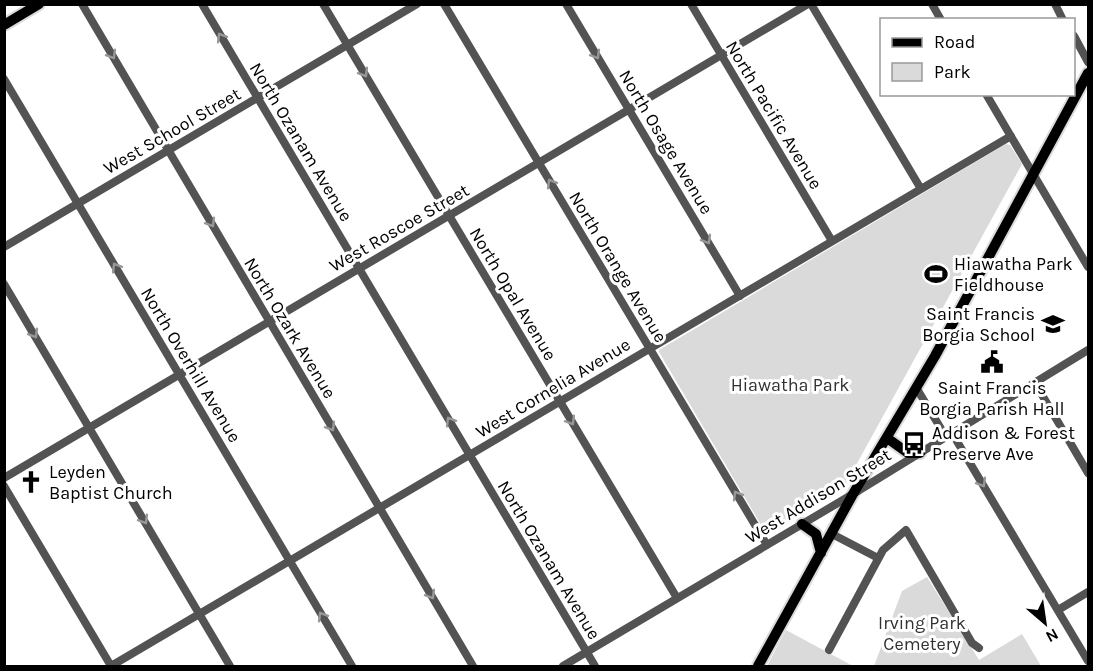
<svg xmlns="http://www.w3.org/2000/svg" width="1093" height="671" viewBox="0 0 1093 671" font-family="Karla,sans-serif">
<rect width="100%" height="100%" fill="#fff"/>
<path fill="#dadada" d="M1006 144 1010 145 1022 164 844 487 770 531 767 532 764 530 659 352V350Z
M927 577 979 660 1022 634 1041 666H874L902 591Z
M786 630 853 666H767Z"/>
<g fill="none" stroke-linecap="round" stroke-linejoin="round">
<g stroke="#dbdbdb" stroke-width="14">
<path id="major" d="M4 25 39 4
M887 438 908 453H920
M802 524 816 534 821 553
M758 666 853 494 935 356 1088 73"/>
</g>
<path stroke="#535353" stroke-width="8" d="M82 4 473 666
M202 4 595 666
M323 4 677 598
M444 4 767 545
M566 4 740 296
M691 4 832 241
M811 4 921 189
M932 4 941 20
M1055 4 1063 20
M1074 36 1088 62
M4 79 352 666
M986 94 1088 267
M4 247 417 4
M4 284 230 666
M1035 383 1088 473
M917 389 946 437
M952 433 1088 661
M4 478 808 4
M4 486 111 666
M832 534 878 558
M1058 610 1088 592
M829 650 883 550 906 530 972 643 979 648
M111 666 1011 136
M563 666 853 494 1088 350"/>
<use href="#major" stroke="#000" stroke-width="10"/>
</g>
<defs><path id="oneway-chevron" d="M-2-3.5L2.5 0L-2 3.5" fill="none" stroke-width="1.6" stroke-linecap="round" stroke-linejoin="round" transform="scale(1.5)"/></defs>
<g stroke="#989898">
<use href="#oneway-chevron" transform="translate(221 37) rotate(-121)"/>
<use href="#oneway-chevron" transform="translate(112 55) rotate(59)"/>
<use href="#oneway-chevron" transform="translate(596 55) rotate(59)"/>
<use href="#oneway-chevron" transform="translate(364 73) rotate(59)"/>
<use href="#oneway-chevron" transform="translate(551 183) rotate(-121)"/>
<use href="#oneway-chevron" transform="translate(211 223) rotate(59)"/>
<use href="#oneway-chevron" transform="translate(707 240) rotate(59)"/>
<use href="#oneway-chevron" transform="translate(116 267) rotate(-121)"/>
<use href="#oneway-chevron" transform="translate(34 334) rotate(59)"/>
<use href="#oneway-chevron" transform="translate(450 421) rotate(-121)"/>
<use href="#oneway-chevron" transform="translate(571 421) rotate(59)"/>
<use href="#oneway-chevron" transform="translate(331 427) rotate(59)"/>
<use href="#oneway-chevron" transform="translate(982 483) rotate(59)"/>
<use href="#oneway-chevron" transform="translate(737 495) rotate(-121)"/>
<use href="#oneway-chevron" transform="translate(144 520) rotate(59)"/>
<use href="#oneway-chevron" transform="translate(431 595) rotate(59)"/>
<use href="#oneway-chevron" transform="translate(322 616) rotate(-121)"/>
</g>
<defs>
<g id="stadium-bare" transform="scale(1.8)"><path d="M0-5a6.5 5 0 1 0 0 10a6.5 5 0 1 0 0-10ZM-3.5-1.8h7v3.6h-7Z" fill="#000" stroke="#fff" stroke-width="2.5" paint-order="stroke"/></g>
<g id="school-bare" transform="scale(1.8)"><path d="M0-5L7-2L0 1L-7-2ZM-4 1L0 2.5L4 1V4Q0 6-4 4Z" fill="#000" stroke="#fff" stroke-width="2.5" paint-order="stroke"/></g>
<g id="civic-bare" transform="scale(1.8)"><path d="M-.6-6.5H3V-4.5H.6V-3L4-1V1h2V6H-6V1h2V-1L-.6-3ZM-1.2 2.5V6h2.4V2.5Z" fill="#000" stroke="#fff" stroke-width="2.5" paint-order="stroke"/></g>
<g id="bus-bare" transform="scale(1.8)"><path d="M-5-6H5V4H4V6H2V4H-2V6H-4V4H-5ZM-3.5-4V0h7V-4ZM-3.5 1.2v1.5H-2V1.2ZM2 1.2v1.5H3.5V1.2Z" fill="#000" stroke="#fff" stroke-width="2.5" paint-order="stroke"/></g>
<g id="church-bare" transform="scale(1.8)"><path d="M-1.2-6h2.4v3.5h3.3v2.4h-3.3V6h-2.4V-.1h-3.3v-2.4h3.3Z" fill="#000" stroke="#fff" stroke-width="2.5" paint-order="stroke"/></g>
</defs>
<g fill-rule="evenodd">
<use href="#stadium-bare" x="936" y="274"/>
<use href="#school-bare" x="1053" y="324"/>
<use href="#civic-bare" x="992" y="362"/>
<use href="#bus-bare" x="914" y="443"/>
<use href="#church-bare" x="31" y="482"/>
</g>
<g text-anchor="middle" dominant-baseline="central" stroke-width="6" stroke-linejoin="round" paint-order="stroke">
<g font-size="18" fill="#000" stroke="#fff">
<text transform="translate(774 115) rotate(59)">North Pacific Avenue</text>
<text transform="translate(172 131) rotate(-30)">West School Street</text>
<text transform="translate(301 142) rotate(59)">North Ozanam Avenue</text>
<text transform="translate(666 142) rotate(59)">North Osage Avenue</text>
<text transform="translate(399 228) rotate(-30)">West Roscoe Street</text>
<text transform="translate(618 267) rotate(59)">North Orange Avenue</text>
<text transform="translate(513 294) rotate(59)">North Opal Avenue</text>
<text transform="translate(290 328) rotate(59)">North Ozark Avenue</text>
<text transform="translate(191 365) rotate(59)">North Overhill Avenue</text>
<text transform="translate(553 388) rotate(-31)">West Cornelia Avenue</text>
<text transform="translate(818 496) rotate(-31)">West Addison Street</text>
<text transform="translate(549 560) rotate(59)">North Ozanam Avenue</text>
</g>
<g font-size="18" fill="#000" stroke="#fff" text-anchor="start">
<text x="954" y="264">Hiawatha Park<tspan x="954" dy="21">Fieldhouse</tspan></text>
<text x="1035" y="314" text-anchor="end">Saint Francis<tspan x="1035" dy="21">Borgia School</tspan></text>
<text x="992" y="388" text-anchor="middle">Saint Francis<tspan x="992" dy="21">Borgia Parish Hall</tspan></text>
<text x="932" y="433">Addison &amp; Forest<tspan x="932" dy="21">Preserve Ave</tspan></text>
<text x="49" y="472">Leyden<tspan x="49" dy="21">Baptist Church</tspan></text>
</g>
<g font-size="18" fill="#313131" stroke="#fff">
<text x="790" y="385">Hiawatha Park</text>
<text x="922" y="623">Irving Park<tspan x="922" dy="21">Cemetery</tspan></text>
</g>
</g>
<rect width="1093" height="671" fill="none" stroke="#000000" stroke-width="12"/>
<rect x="880" y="18" width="195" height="78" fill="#ffffff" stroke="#999999" stroke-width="1.5"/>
<rect x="892" y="38" width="30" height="9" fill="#000000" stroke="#999999" stroke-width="1.5"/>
<text x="934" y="48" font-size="18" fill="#000000">Road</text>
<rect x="892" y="63" width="30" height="18" fill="#dadada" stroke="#999999" stroke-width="1.5"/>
<text x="934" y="78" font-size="18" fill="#000000">Park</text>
<g transform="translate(1045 623) rotate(151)" stroke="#ffffff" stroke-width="4.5" paint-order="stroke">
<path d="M0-4.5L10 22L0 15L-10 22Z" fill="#000000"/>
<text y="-9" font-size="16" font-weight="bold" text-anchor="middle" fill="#000000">N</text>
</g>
</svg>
